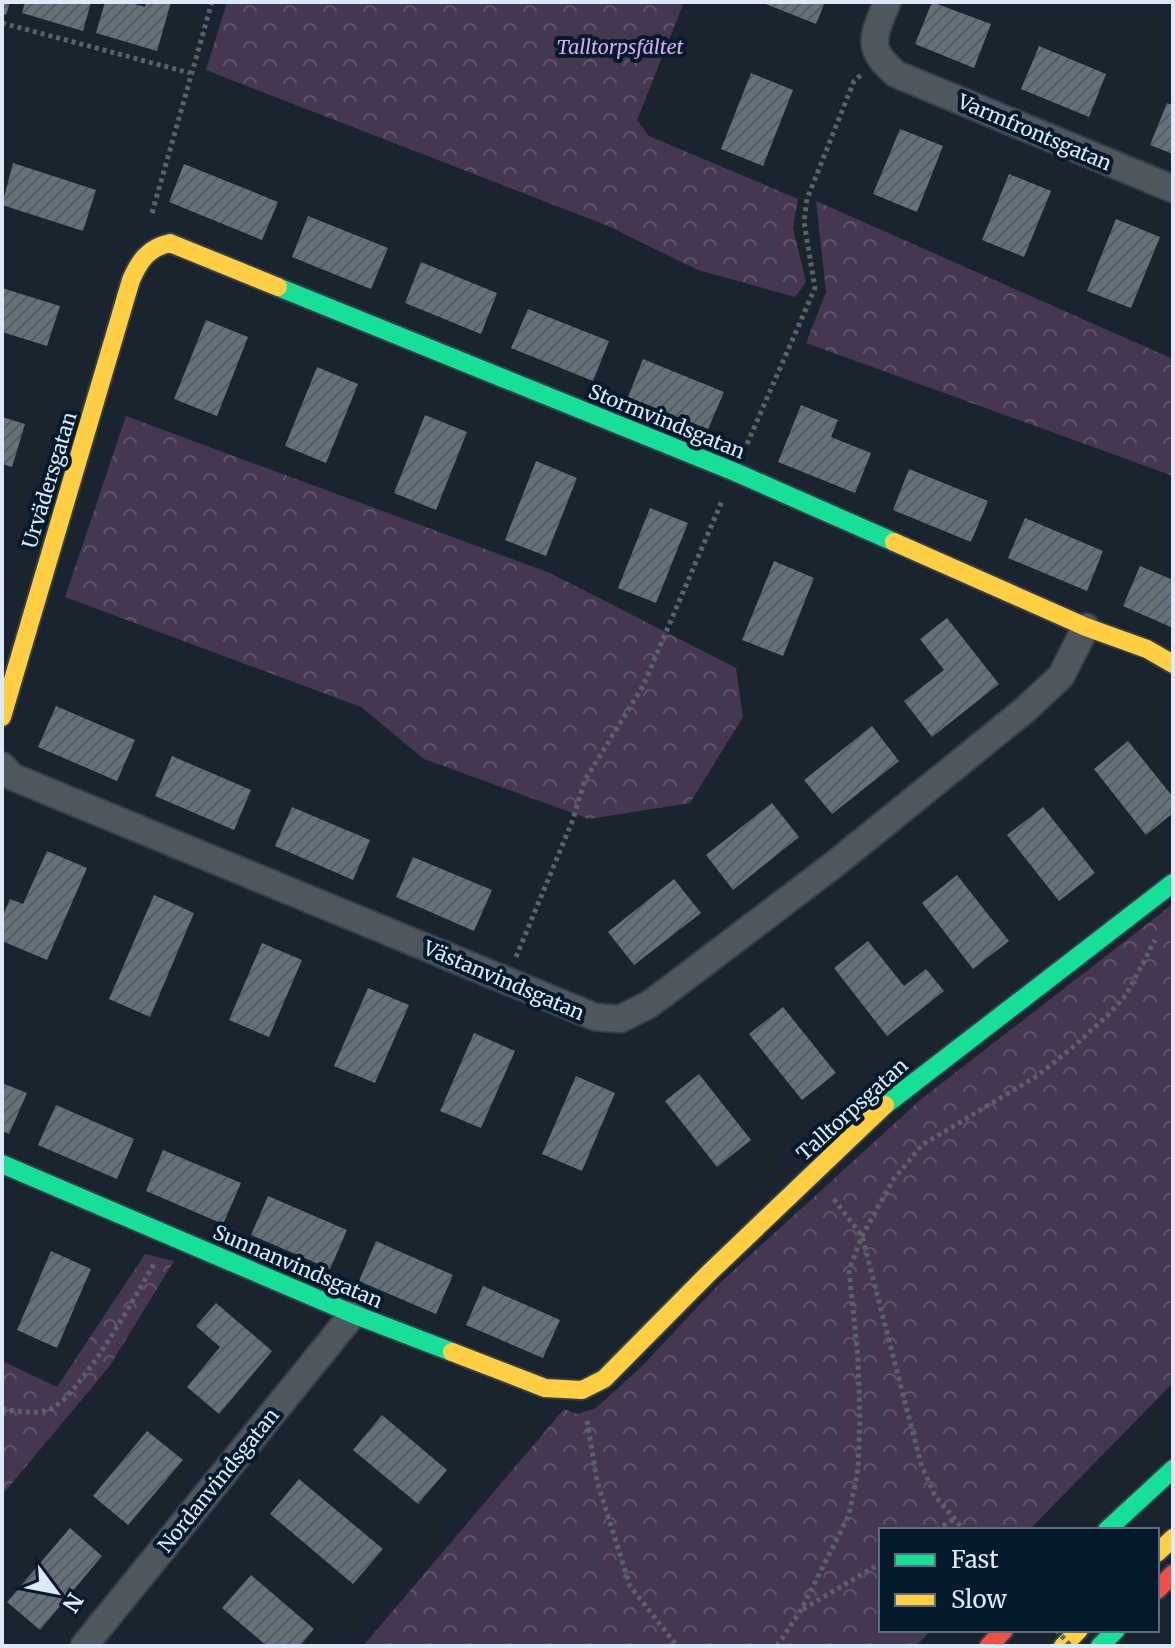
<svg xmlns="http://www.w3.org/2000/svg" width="1175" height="1648" viewBox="0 0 1175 1648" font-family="Merriweather,serif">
<defs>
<pattern id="forest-crowns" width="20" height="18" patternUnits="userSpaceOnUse" patternTransform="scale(2)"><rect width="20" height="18" fill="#453750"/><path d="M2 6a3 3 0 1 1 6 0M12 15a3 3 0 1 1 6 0" fill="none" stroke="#5f546a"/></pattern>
<pattern id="building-hatch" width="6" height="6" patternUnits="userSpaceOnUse" patternTransform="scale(2)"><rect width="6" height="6" fill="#647178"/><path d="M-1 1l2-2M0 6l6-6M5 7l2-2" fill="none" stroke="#535c61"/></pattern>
</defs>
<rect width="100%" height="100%" fill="#19242f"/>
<path fill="url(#forest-crowns)" d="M227 2H684L637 120 649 136 798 199 793 228 806 282 795 297 698 270 608 226 206 70Z
M816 201 1173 359V476L806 343 826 292Z
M126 416 550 573 736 668 743 717 690 803 589 819 424 759 361 707 65 597Z
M1173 904V1383L1029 1530H881V1630H931L916 1646H363L564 1409 577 1414 596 1408 641 1367 722 1281 920 1100Z
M145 1254 174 1261 109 1367 2 1495V1361L57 1387Z"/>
<path fill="url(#building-hatch)" d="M2 2H10L6 15 2 14Z
M25 2H91L83 31 22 13Z
M105 2H128L145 7 146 2H171L157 51 96 33Z
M761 2H825L816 24Z
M932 2 991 24 974 68 915 44Z
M1039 46 1106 74 1089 117 1021 89Z
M751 73 793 90 763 166 721 149Z
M1167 103 1173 105V154L1150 145Z
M900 129 943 146 917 212 873 194Z
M13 163 96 190 83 231 2 205Z
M184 164 278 202 262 240 169 202Z
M1009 174 1051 191 1024 257 982 240Z
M308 216 388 248 371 289 292 257Z
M1116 219 1160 237 1131 308 1087 291Z
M421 262 497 293 481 334 405 303Z
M2 288 60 306 47 346 2 332Z
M528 309 609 341 593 381 511 348Z
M206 320 248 337 217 416 174 399Z
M643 359 724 392 708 429 628 397Z
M317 367 358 384 326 463 285 446Z
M801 405 838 420 831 437 871 453 855 493 778 462Z
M425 415 467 432 436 510 394 493Z
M2 417 25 424 12 467 2 464Z
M536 461 577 478 546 556 505 540Z
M909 469 988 501 971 542 893 510Z
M650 508 688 523 656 603 618 588Z
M1025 518 1103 551 1087 591 1008 558Z
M774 561 814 578 783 656 742 640Z
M1140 566 1173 580V628L1123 606Z
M947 618 999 684 932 737 904 701 944 670 920 639Z
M56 706 135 740 117 781 38 747Z
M872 726 899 761 832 814 804 780Z
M1128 741 1173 797V813L1146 835 1094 769Z
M172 756 251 790 234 830 155 796Z
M772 803 799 837 733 890 706 855Z
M292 807 370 840 353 880 275 846Z
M1043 807 1095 873 1059 901 1007 835Z
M47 851 87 868 47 960 2 941V918L10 899 23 904Z
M413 857 492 890 474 931 396 897Z
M957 875 1009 941 973 969 922 903Z
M674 879 701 913 634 965 608 932Z
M154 895 194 913 150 1017 109 999Z
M868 941 904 986 926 969 944 991 887 1036 834 968Z
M262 943 302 960 269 1037 229 1020Z
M368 988 409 1005 375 1083 334 1066Z
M783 1007 836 1073 802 1100 749 1034Z
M474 1033 515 1051 481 1128 440 1111Z
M699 1074 751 1140 717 1167 665 1101Z
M576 1076 615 1093 582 1171 542 1154Z
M2 1083 27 1093 9 1134 2 1131Z
M56 1105 134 1139 117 1179 38 1145Z
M163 1150 241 1183 223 1224 146 1191Z
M268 1196 347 1230 330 1269 251 1235Z
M376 1241 453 1275 436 1314 359 1281Z
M51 1251 91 1269 57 1348 17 1330Z
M483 1286 560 1320 543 1358 466 1325Z
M216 1303 272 1351 219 1414 187 1387 220 1347 196 1326Z
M382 1415 447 1470 418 1504 353 1450Z
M147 1431 183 1460 128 1525 93 1496Z
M299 1479 383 1549 353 1584 270 1514Z
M70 1528 102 1556 40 1630 7 1602Z
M251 1575 314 1629 300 1646H267L222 1608Z"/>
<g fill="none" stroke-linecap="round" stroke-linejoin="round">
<g stroke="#363e48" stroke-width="30">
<path id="street" d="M887 2C873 38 865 47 896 74L1173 189
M2 766 13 777 595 1017 620 1019 650 1004 836 863 1026 709 1061 676 1086 627
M84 1646 353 1314"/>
</g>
<g stroke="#363e48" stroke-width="22">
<path id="fast" d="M278 287 735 472 894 542
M885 1105 1173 883
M2 1164 353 1314 452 1352
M1107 1530 1173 1469
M1100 1646 1116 1630"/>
</g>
<g stroke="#363e48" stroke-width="22">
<path id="slow" d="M894 542 1086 627 1147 649 1173 664
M2 717 131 280C140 260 148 248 170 243L278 287
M452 1352 545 1388 582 1390 604 1379 709 1273 885 1105
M1157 1553 1173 1538
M1063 1646 1079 1630"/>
</g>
<g stroke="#363e48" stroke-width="22">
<path id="jam" d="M1157 1590 1173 1574
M989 1646 1004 1630"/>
</g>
<path stroke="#5a6169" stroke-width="5" stroke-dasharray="4 4" stroke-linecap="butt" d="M2 23 190 73
M152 213 212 2
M747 444 815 288 804 222 807 199 854 81 862 74
M516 957 572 822 585 780 643 686 722 501
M834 1199 862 1236 921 1464 935 1496 964 1530
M2 1409C17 1411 37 1415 51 1409 81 1394 137 1294 155 1262
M587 1421 597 1481 630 1586 677 1646
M936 1530 956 1518
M803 1609 881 1563
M777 1646 801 1610 849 1515 858 1469 860 1418 858 1357 849 1270 862 1236 893 1180 922 1145 1037 1076 1072 1048 1107 1016 1126 995 1155 940"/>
<use href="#street" stroke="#4e565e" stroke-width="26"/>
<use href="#fast" stroke="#16e098" stroke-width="18"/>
<use href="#slow" stroke="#ffcf43" stroke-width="18"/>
<use href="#jam" stroke="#f24e42" stroke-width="18"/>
<path stroke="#5a6169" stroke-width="5" stroke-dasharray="4 4" stroke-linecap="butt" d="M1056 1630 1071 1646"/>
</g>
<g text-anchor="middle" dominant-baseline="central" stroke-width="8" stroke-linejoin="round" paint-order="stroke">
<g font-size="20" font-style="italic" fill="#d4ade7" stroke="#061a2e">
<text x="620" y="46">Talltorpsfältet</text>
</g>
<g font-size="20" fill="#dce9f7" stroke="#061a2e">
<text transform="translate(1035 132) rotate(23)">Varmfrontsgatan</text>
<text transform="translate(667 421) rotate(22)">Stormvindsgatan</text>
<text transform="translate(49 480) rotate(-73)">Urvädersgatan</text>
<text transform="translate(504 980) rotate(23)">Västanvindsgatan</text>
<text transform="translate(852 1109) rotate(-42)">Talltorpsgatan</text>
<text transform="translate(298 1266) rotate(23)">Sunnanvindsgatan</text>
<text transform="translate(218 1480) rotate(-51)">Nordanvindsgatan</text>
</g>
</g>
<rect width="1175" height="1648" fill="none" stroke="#dce9f7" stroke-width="8"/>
<rect x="879" y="1528" width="280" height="104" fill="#061a2e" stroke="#5c6d7e" stroke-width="2"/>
<rect x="895" y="1554" width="40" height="12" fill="#16e098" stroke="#5c6d7e" stroke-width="2"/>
<text x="951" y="1568" font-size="24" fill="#dce9f7">Fast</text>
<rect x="895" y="1594" width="40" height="12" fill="#ffcf43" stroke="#5c6d7e" stroke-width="2"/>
<text x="951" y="1608" font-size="24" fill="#dce9f7">Slow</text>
<g transform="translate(56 1592) rotate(122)" stroke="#061a2e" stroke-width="6" paint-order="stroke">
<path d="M0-6L14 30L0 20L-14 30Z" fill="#dce9f7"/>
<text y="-12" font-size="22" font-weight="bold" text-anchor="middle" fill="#dce9f7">N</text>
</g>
</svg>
